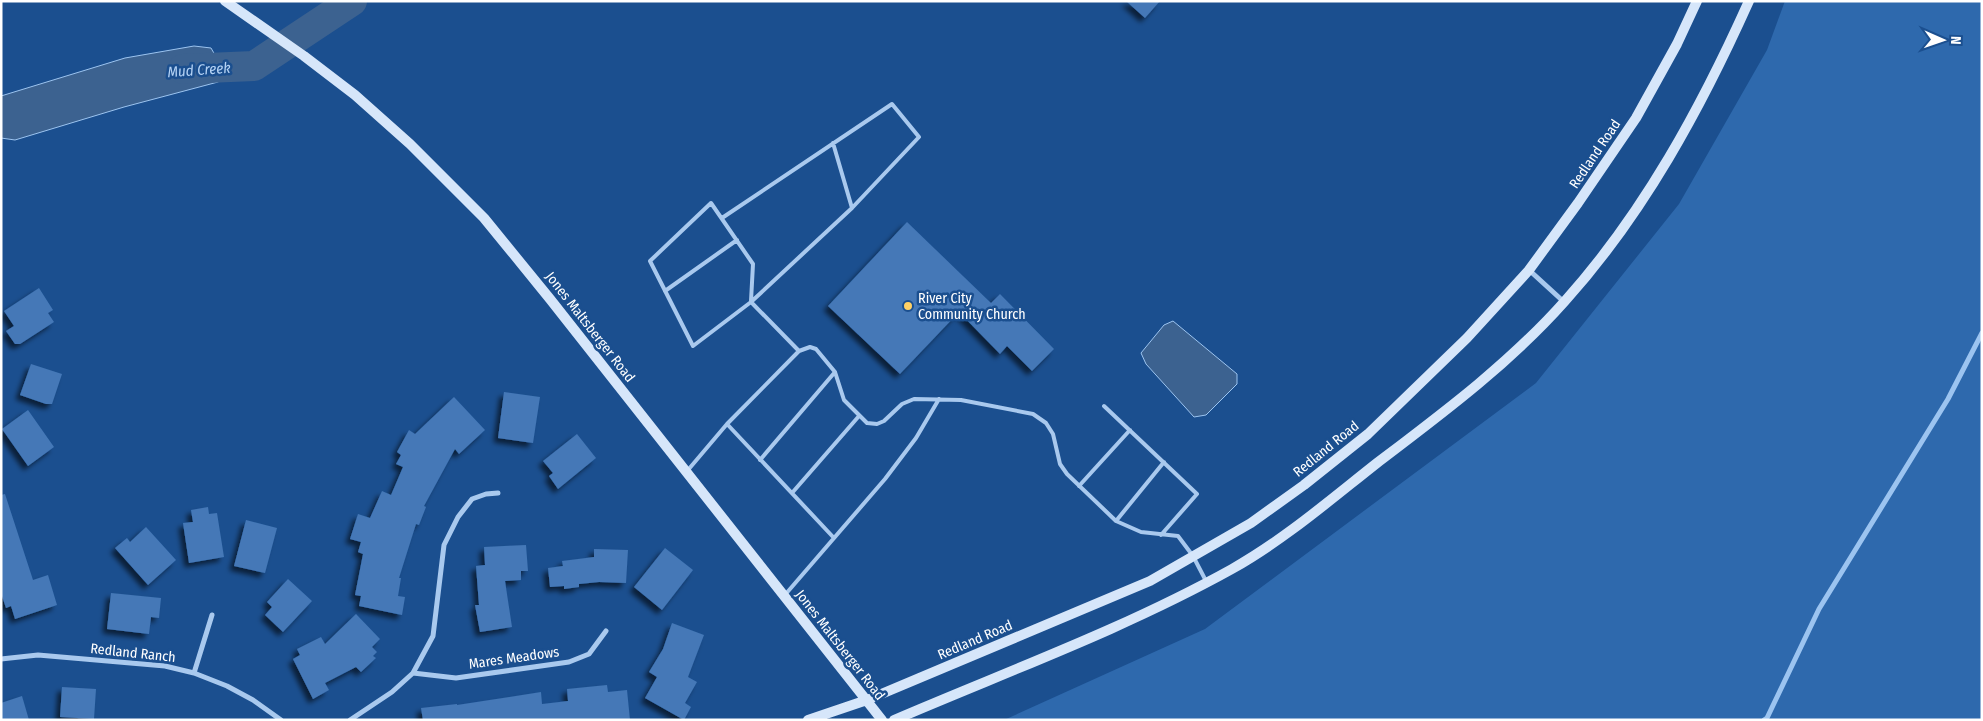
<svg xmlns="http://www.w3.org/2000/svg" width="1983" height="721" viewBox="0 0 1983 721" font-family="'Fira Sans Condensed',sans-serif">
<defs>
<filter id="shadow"><feDropShadow dx="-4.5" dy="4.5" stdDeviation="2.5" flood-color="#0009"/></filter>
</defs>
<rect width="100%" height="100%" fill="#1b4f8f"/>
<path fill="#2e69ad" d="M1785 1H1982V720H1004L1205 629 1536 383 1679 204 1767 50Z"/>
<path fill="#3c6290" stroke="#9cc4f0" d="M194 46 211 48 227 76 218 82 124 107 15 140 1 138V96L125 58Z
M1173 321 1237 374V384L1206 415 1194 417 1146 364 1141 353 1164 325Z"/>
<g fill="none" stroke-linecap="round" stroke-linejoin="round">
<path stroke="#9cc4f0" stroke-width="5" d="M1764 720 1767 718 1819 609 1948 399 1982 333"/>
<path stroke="#3c6290" stroke-width="30" d="M183 69 254 66 352 1"/>
</g>
<path fill="#4478b7" filter="url(#shadow)" d="M1126 1H1160L1145 18Z
M907 222 991 303 1000 294 1054 349 1032 371 1007 346 1000 354 959 312 900 374 828 306Z
M39 288 53 310 48 313 54 322 20 344H15L6 331 14 326 4 311Z
M31 364 62 374 52 404H46L20 395Z
M504 392 540 397 533 443 498 438Z
M454 397 485 430 459 454 455 449 424 506 426 507 419 525 416 524 399 578H401L398 596 405 597 402 615 359 606 361 596 355 595 363 554 358 552 361 542 350 539 358 514 370 518 382 491 391 495 403 467 396 464 401 455 397 452 409 430 415 434Z
M28 410 54 447 28 466 2 429Z
M577 434 596 458 558 489 549 476 553 473 543 461Z
M5 494 33 580 48 575 57 605 15 619 11 606 6 608 1 593V495Z
M208 507 209 514 217 513 224 557 189 563 183 523 193 522 191 510Z
M246 520 277 528 265 573 234 566Z
M146 527 176 560 148 585 115 548 127 538 130 542Z
M526 545 528 571H521V580L505 581 512 627 480 632 475 605H479L476 566 485 565 484 547Z
M665 548 693 570 662 610 634 587Z
M594 549 628 550 626 583 599 582 579 584V587L564 589V586L550 587 548 568 563 566 562 561 594 557Z
M288 579 312 601 283 632 265 615 272 607 267 602Z
M111 593 161 598 159 618 151 617 149 634 107 629Z
M356 614 380 639 372 647 377 652 373 656 376 658 361 672 356 667 325 683 329 690 313 699 293 659 300 655 297 649 321 637 325 644Z
M672 623 704 635 688 677 697 682 685 703 691 707 684 720 645 698 657 677 649 672 663 649Z
M607 685 608 692 627 690 630 720H423L421 708 457 704V705L541 692 542 704 568 701 567 689Z
M62 687 96 689 94 719 60 717Z
M22 696 29 720H1V703Z"/>
<g fill="none" stroke-linecap="round" stroke-linejoin="round">
<path stroke="#a9c9ee" stroke-width="4" d="M833 143 852 208
M722 218 892 104 919 137 852 208 751 302
M665 291 737 240
M751 301 753 264 711 203 650 261 693 346 751 302 799 351
M1104 406 1197 494 1161 535
M727 424 834 538
M760 460 835 372
M688 470 727 424 799 351 810 347 816 349 835 372 844 400 867 423 877 424 884 421 902 404 914 399 961 400 1033 414 1046 423 1053 434 1060 464 1067 474 1116 521 1141 532 1178 536 1193 556 1206 581
M1079 486 1130 430
M792 493 859 416
M1116 521 1164 462
M784 596 885 479 916 438 939 399"/>
<path stroke="#a9c9ee" stroke-width="5" d="M1529 270 1564 302
M1 659 38 655 165 666 194 673 227 686 253 700 281 720
M194 673 212 615
M413 673 456 678 569 662 589 654 606 631
M350 720 392 692 413 673 433 636 444 545 458 517 472 499 486 494 498 493"/>
<path stroke="#d6e6fa" stroke-width="10" d="M225 1 304 56 355 95 410 144 484 218 550 299 882 720
M808 720 867 700 1150 581 1251 523 1304 485 1368 434 1467 338 1529 270 1578 203 1636 118 1677 44 1697 1
M894 720C1008 671 1124 629 1232 569 1285 539 1330 500 1377 463 1443 413 1510 363 1565 301 1644 213 1701 108 1749 1"/>
</g>
<circle fill="#ffd166" stroke="#1b4f8f" stroke-width="2" cx="908" cy="306" r="5"/>
<g text-anchor="middle" dominant-baseline="central" stroke-width="5" stroke-linejoin="round" paint-order="stroke">
<g font-size="14" fill="#fff" stroke="#1b4f8f">
<text transform="translate(1595 154) rotate(-56)">Redland Road</text>
<text transform="translate(590 327) rotate(52)">Jones Maltsberger Road</text>
<text transform="translate(1326 449) rotate(-39)">Redland Road</text>
<text transform="translate(975 640) rotate(-23)">Redland Road</text>
<text transform="translate(840 645) rotate(52)">Jones Maltsberger Road</text>
<text transform="translate(133 653) rotate(6)">Redland Ranch</text>
<text transform="translate(514 658) rotate(-8)">Mares Meadows</text>
</g>
<g font-size="14" fill="#fff" stroke="#1b4f8f" text-anchor="start">
<text x="918" y="298">River City<tspan x="918" dy="16">Community Church</tspan></text>
</g>
<g font-size="15" font-style="italic" fill="#b5d3f5" stroke="#1b4f8f">
<text transform="translate(199 70) rotate(-4)">Mud Creek</text>
</g>
</g>
<rect width="1983" height="721" fill="none" stroke="#ffffff" stroke-width="5"/>
<g transform="translate(1943 40) rotate(92)" stroke="#1b4f8f" stroke-width="4" paint-order="stroke">
<path d="M0-4L9 19L0 12L-9 19Z" fill="#ffffff"/>
<text y="-8" font-size="14" font-weight="bold" text-anchor="middle" fill="#ffffff">N</text>
</g>
</svg>
